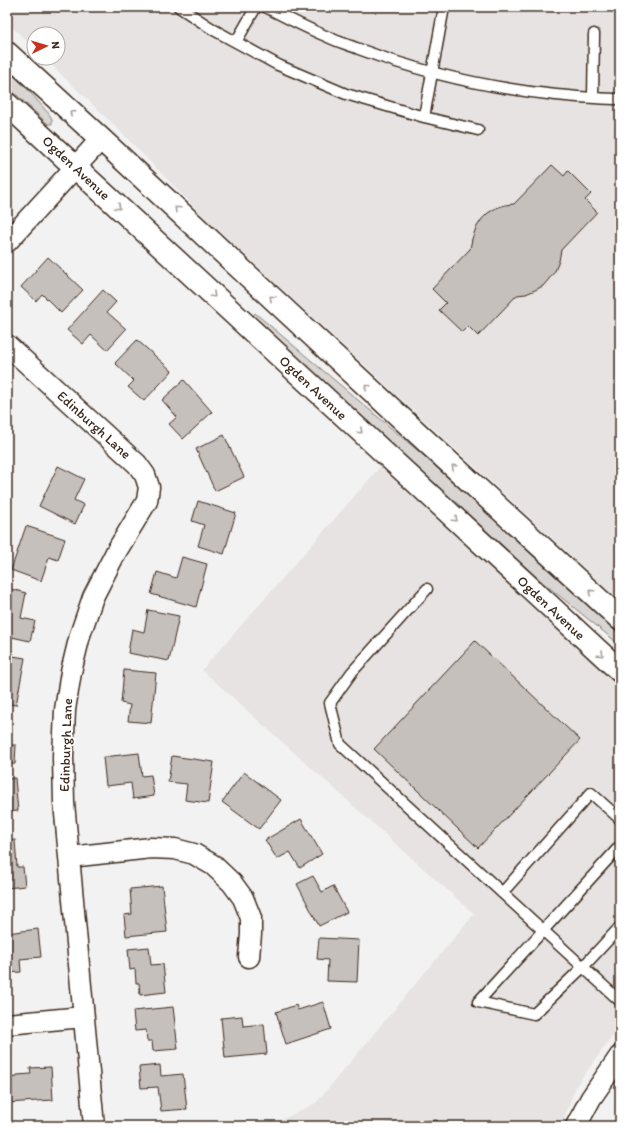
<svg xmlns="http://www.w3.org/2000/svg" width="627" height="1133" viewBox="0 0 627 1133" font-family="Itim,sans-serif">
<rect width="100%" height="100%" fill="#f3f2f2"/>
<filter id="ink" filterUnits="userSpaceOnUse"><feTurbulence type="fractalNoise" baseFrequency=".025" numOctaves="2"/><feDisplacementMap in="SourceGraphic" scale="8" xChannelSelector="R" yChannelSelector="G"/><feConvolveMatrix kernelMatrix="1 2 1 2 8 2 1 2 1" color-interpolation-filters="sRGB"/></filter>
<g filter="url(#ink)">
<path fill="#e6e3e2" d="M7 7H620V601L203 216 114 125 44 58H58V34H34V48L7 22Z
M380 467 620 687V1026L576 1086 561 1126H269L316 1103 474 914 202 670Z"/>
<path fill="#d8d5d2" stroke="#8a8078" d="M7 69 30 92 49 114 52 119V124H48L7 86Z
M255 313 423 455 620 635V645L540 580 253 316Z"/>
<path fill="#c6c0bd" stroke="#3b2a1e" d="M552 165 564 176 568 171 591 194 585 200 597 212 561 250 559 261 555 271 549 279 543 286 535 290 526 294 517 295 478 336 468 326 462 332 439 310 446 303 432 289 470 249 472 239 476 228 482 219 488 213 496 208 505 205 514 204Z
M48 257 83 290 61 313 42 294 36 301 21 287Z
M103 290 116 302 107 312 126 329 107 350 91 335 83 344 67 330Z
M137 340 172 371 144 401 128 387 134 381 115 363Z
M184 380 212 412 183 439 169 424 177 417 162 400Z
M224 435 244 477 215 491 196 449Z
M58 466 84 479 74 500 84 505 75 524 39 506Z
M198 501 236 513 224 554 198 546 204 525 192 521Z
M26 526 65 539 58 560 49 557 41 581 11 570Z
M182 557 207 564 196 607 151 594 157 572 176 578Z
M7 588 26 593 21 618 35 621 30 641 7 636Z
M148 610 179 616 169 661 128 653 132 629 144 632Z
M475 641 580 740 478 848 374 749Z
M7 655 25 658 16 705 7 704Z
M124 670 156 673 151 723 128 721 130 705 121 703Z
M7 745H16L15 764H7Z
M139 753 142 776 151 775 154 796 133 799 131 783 106 786 103 757Z
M172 756 214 762 208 803 185 800 187 784 168 782Z
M244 772 281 800 259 829 222 802Z
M15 778 18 811 7 812V779Z
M301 819 322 854 300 868 290 852 277 859 265 840Z
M7 840H15L17 867H23L25 886 7 888Z
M313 876 322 892 333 886 347 912 319 926 297 884Z
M162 886 167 932 126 936 124 915 132 914 130 889Z
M38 929 41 957 20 959 21 972 7 973V933Z
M319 938 359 940 357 982 327 981 328 960 317 959Z
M149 947 151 965 163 964 166 992 140 995 139 983H136L135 969 130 970 128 949Z
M323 1002 331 1029 286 1044 276 1012 296 1005 298 1010Z
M173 1007 178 1049 153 1051 152 1041H147L146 1030 135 1031 133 1011Z
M242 1016 243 1026 264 1024 267 1054 225 1058 221 1018Z
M160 1065 161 1076 183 1074 187 1109 161 1111 158 1087 141 1088 139 1067Z
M51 1067 53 1100 7 1103V1078L17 1077V1075L31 1074 30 1068Z
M437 1120 438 1126H366Z"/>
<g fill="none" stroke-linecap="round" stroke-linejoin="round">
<g stroke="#3b2a1e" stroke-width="13">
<path id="service" d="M179 7 214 30 278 65 346 94 424 117 478 130
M265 7C286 17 306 28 328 37 338 42 349 45 359 49 423 73 489 88 556 95 578 97 599 99 620 99
M236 42 256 7
M593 98 594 34
M424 117 444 7
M427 589 352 672 330 703 340 744 620 1001
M620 846 478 1002 534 1014 583 967 620 927
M502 893 591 793 620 819"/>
</g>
<g stroke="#3b2a1e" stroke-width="23">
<path id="minor" d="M7 242 101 139
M7 345 137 464 145 475 149 487 147 501 116 552 93 597 80 635 71 672 65 710 63 757 64 803 94 1126
M70 857 151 848 175 849 194 854 213 865 232 883 243 898 251 918V934L249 957
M7 1024 83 1017
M576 1126 591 1098 620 1056"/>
</g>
<g stroke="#3b2a1e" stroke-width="25">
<path id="primary" d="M7 53 101 139 427 442 620 619
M7 104 620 671"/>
</g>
<use href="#service" stroke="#fff" stroke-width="10"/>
<use href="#minor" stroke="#fff" stroke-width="20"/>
<use href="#primary" stroke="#fff" stroke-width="22"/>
</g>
<defs><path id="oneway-chevron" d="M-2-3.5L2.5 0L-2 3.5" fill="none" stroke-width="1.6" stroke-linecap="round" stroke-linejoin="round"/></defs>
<g stroke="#a79f9a">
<use href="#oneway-chevron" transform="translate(72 113) rotate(-138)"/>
<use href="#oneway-chevron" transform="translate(118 207) rotate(43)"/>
<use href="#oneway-chevron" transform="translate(177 209) rotate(-137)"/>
<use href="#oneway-chevron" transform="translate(213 295) rotate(43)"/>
<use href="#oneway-chevron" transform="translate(272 298) rotate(-137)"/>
<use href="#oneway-chevron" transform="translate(367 387) rotate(-137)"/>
<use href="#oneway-chevron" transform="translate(360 431) rotate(43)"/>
<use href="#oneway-chevron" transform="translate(454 467) rotate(-138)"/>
<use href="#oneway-chevron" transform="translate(455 519) rotate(43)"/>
<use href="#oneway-chevron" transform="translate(591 592) rotate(-138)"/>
<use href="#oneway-chevron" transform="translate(601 654) rotate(43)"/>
</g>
</g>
<g text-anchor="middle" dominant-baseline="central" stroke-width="3.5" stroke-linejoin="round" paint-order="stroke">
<g font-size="14" fill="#3b2a1e" stroke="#fff">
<text transform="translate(76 168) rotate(43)">Ogden Avenue</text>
<text transform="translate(313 388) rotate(43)">Ogden Avenue</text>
<text transform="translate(94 425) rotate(42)">Edinburgh Lane</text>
<text transform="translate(551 608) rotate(43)">Ogden Avenue</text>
<text transform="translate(66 745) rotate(-88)">Edinburgh Lane</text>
</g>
</g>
<rect width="627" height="1133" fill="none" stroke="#fff" stroke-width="24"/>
<rect x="12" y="12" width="603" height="1109" fill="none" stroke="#3b2a1e" stroke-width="1.5" filter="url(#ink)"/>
<g transform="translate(46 46) rotate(85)"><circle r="19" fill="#ffffff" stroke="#b1aaa5"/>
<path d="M0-3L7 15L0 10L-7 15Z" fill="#c8321e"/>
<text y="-6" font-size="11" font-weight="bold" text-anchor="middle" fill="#3b2a1e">N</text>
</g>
</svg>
